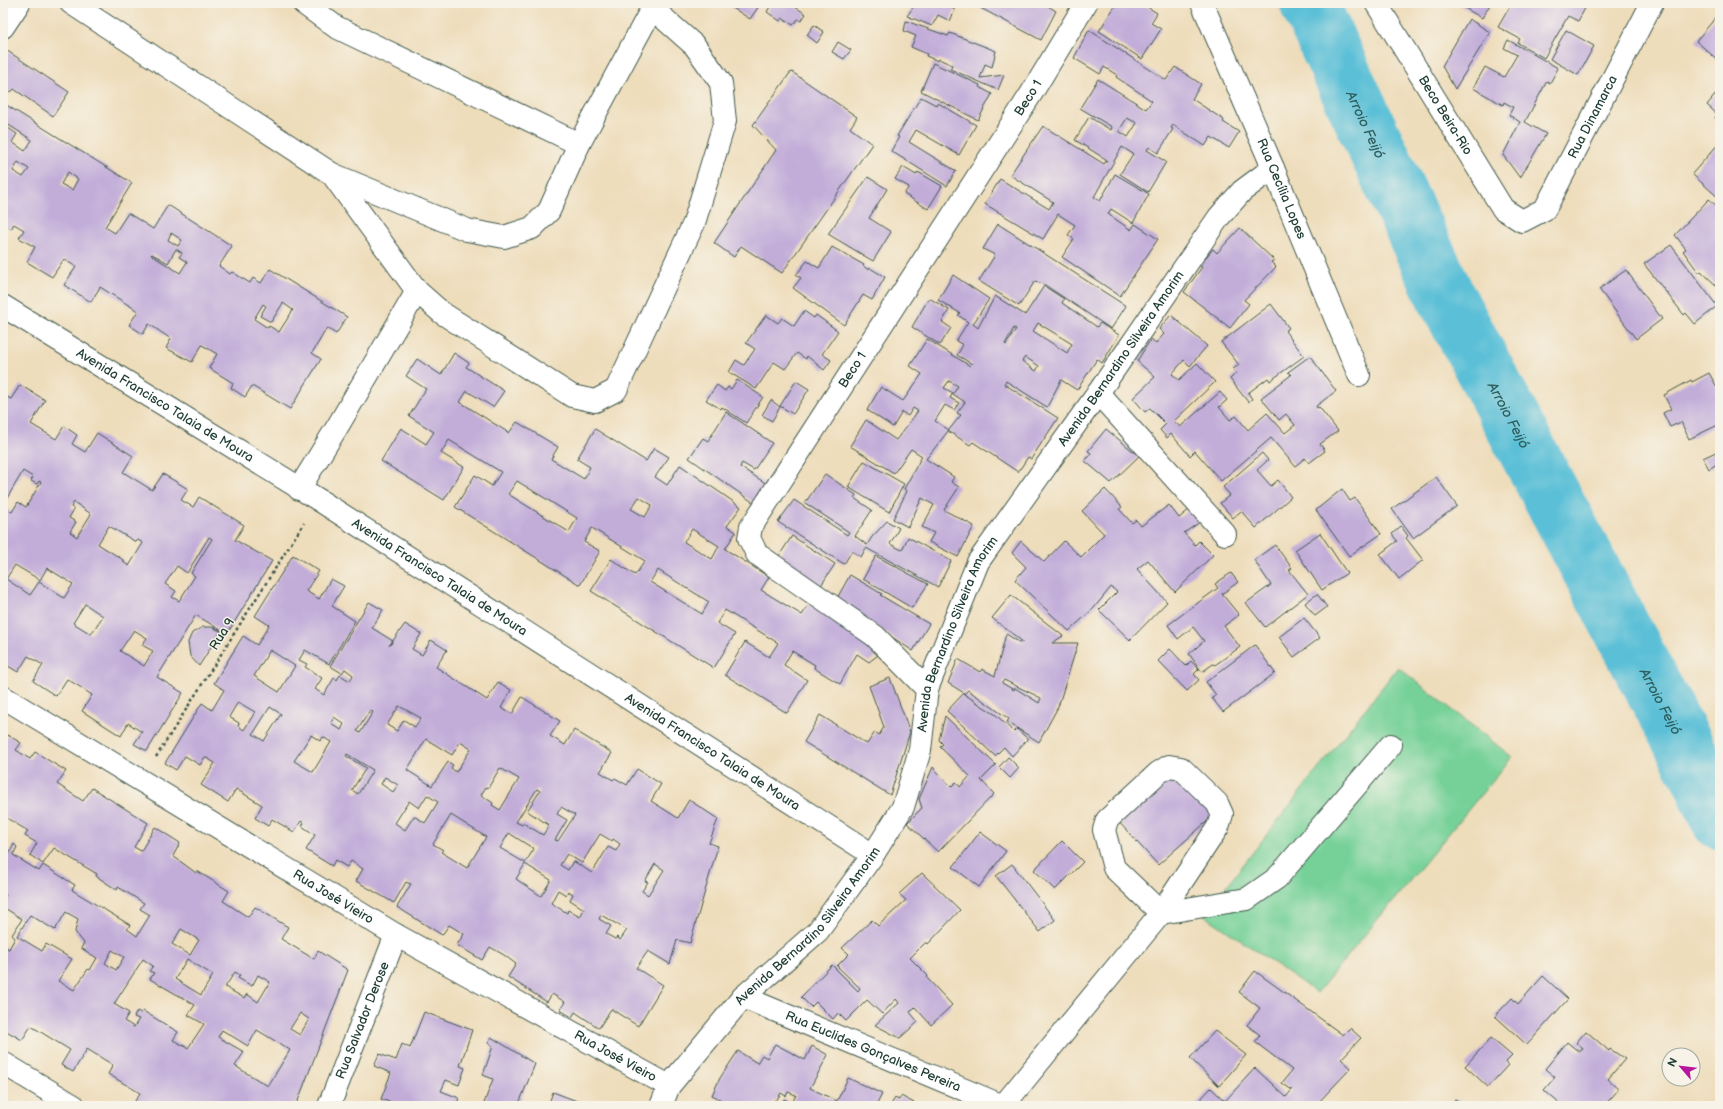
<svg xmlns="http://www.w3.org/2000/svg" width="1723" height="1109" viewBox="0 0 1723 1109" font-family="'Balsamiq Sans',sans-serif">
<rect width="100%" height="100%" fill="#f7f3e8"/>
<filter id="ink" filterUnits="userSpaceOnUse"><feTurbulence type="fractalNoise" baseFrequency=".025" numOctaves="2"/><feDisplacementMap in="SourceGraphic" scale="8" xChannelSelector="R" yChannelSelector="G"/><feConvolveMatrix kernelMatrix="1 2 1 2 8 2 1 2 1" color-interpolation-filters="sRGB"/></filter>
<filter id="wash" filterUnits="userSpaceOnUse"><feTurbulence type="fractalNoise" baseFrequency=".012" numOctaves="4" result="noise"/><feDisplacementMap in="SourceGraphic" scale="16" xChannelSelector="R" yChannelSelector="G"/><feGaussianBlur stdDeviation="0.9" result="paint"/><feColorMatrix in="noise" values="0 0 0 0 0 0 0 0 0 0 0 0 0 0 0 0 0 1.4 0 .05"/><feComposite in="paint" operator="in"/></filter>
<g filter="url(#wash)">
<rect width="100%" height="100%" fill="#edb"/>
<path fill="#76d198" stroke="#4a8766" d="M1398 667 1512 757 1317 993 1204 915Z"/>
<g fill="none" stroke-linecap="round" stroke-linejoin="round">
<path stroke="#5abfd7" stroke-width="59" id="s1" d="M1309 3 1445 295 1703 781 1720 820"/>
</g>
<g id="blocks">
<path fill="#c2add9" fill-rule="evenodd" d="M725 3H761L750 19Z
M772 3H789L806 14 801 21 798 19 793 25 782 18 780 21 767 12Z
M916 3H944V4L955 10 950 21 938 15 932 26 907 16Z
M971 3H1043L1056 11 1041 40Z
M1117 3H1141L1157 13 1151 23 1161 29 1142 59 1099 31Z
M1456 3H1491L1482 18Z
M1512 3H1588L1578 21 1568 16 1544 58 1518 43 1520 39 1498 27Z
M1717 16 1720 19V62L1696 41Z
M1469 19 1490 32 1455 89 1442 66Z
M906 21 948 36 950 33 996 51 992 67 985 64 980 78 1004 75 998 90 950 69 952 65 939 59 938 61 926 56 927 54 911 47 916 36 904 31Z
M814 25 824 32 817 43 807 35Z
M1089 30 1166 80 1175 67 1201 84 1192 99 1224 120 1223 122 1239 132 1229 148 1211 137 1205 146 1173 125 1171 128 1173 129 1158 153 1149 147 1147 150 1166 162 1148 192 1120 174 1133 154 1122 147 1094 197 1100 201 1115 174 1149 194 1133 223 1111 209 1108 214 1131 230 1135 224 1158 239 1120 296 1062 257 1074 239 1068 235 1075 225 1058 214 1043 239 985 204 1000 179 1049 209 1053 202 1010 175 1043 126 1104 164 1107 160 1075 140 1089 117 1111 130 1112 127 1080 108 1098 79 1146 109 1152 101 1116 77 1117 75 1104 67 1100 74 1074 58ZM1127 118 1137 123 1128 137 1119 131Z
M1566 30 1594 46 1578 75 1550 59Z
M1508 40 1558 68 1550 83 1547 81 1525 122 1546 134 1520 178 1503 155 1520 122 1509 115 1513 107 1504 102 1503 105 1473 88 1485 67 1504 77 1517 55 1504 48Z
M838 42 851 50 844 59 832 52Z
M6 50 69 92 53 116 14 89 11 92 3 87V54Z
M933 63 980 85 979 87 992 94 978 120 921 91Z
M792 72 857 117 850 128 872 144 782 273 741 246 734 257 714 243 776 150 753 125 790 73Z
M1720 89V122L1715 118 1717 114 1707 105Z
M921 97 936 105 938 103 976 125 959 155 916 130 909 142 956 171 947 186 891 151 899 137 897 136Z
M3 103 132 183 105 227 115 233 128 213 153 229 168 205 232 246 219 266 230 274 232 272 250 283 253 278 261 283 270 269 347 317 336 334 327 328 312 353 321 359 290 409 252 386 245 397 231 388 233 383 209 368 217 354 202 345 192 362 166 348 171 339 149 324 143 334 129 325 138 311 100 287 91 302 64 285 76 267 64 259 52 277 27 262 35 247 19 238 24 230 14 224 11 229 3 224V130L5 126 17 134 12 142 25 151 32 140 7 124 6 126 3 124ZM18 162 29 169 23 177 13 171ZM68 172 78 179 72 190 61 184ZM171 233 182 240 178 246 168 240ZM176 249 182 253 179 257 187 262 180 273 151 255 152 254 168 263ZM283 303 293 310 279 332 269 326 268 328 254 319 263 304 266 306 260 316 271 322Z
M1720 142V199L1692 174Z
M903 167 916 175 918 172 942 186 928 209 904 194 909 187 895 179Z
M868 177 887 189 869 218 891 232 873 261 828 234Z
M1709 199 1720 209V289L1701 271 1699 273 1683 251 1686 249 1675 235Z
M998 224 1126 306 1111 329 1045 285 1035 281 1019 306 979 281 995 255 983 249Z
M1240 228 1274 260 1271 262 1276 267 1244 300 1249 304 1230 328 1184 292 1202 267 1199 265 1213 249 1217 253Z
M1671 245 1717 306 1695 324 1686 313 1684 315 1644 264Z
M832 247 864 265 863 266 869 270 870 268 885 277 872 300 863 295 844 325 793 288 801 278 796 275 807 261 819 268Z
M1626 270 1662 319 1636 339 1599 289Z
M953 275 989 299 973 324 978 328 995 296 1025 315 1044 286 1064 299 1062 303 1097 327 1100 323 1119 335 1102 363 1097 359 1077 390 1061 380 1047 407 1006 381 1004 384 1058 418 1031 459 1028 457 1018 472 973 442 970 445 948 431 961 415 957 413 965 402 953 394 958 386 949 381 944 388 953 393 950 398 959 403 954 410 945 405 935 421 949 430 926 459 954 477 951 482 959 487 944 510 974 526 958 557 929 542 934 533 922 527 934 505 922 498 908 527 893 519 907 491 904 489 922 456 911 449 894 473 850 446 866 420 896 440 918 411 913 408 908 416 902 412 893 427 867 410 881 387 903 401 922 374 910 366 927 339 970 366 972 364 957 355 963 345 956 341 968 322 958 315 960 313 938 300ZM1038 323 1072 344 1067 353 1033 331ZM1014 328 1016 329 1006 345 1005 344ZM1025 357 1039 366 1036 371 1022 361Z
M929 298 949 310 942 322 951 328 940 345 912 327Z
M1271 304 1289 328 1285 331 1304 356 1270 381 1268 378 1248 393 1252 399 1248 402 1230 379 1236 373 1233 369 1239 365 1221 342Z
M804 311 814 318 816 315 838 331 822 354 831 360 824 370 807 356 806 359 797 353 785 369 774 362 756 389 729 372 736 360 744 365 755 349 746 343 766 315 778 323 782 318 794 326Z
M1171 315 1207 346 1190 366 1184 360 1172 374 1179 380 1197 363 1215 382 1174 421 1180 427 1220 392 1227 400 1219 407 1230 420 1236 416 1248 430 1267 413 1285 433 1295 425 1286 414 1279 420 1261 398 1291 375 1288 372 1310 356 1336 391 1316 406 1317 408 1319 407 1338 431 1320 444 1325 451 1309 463 1305 458 1295 466 1271 438 1221 481 1195 451 1190 456 1171 434 1167 438 1160 430 1166 424 1150 408 1145 412 1133 398 1155 377 1137 361 1151 339 1156 343 1164 334 1159 329Z
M454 353 469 363 466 367 504 391 493 407 467 391 460 402 509 433 517 422 558 447 551 459 584 479 590 467 577 459 595 429 646 461 654 448 669 457 655 477 667 485 680 465 741 507 727 526 736 532 725 549 769 577 761 590 802 615 810 603 866 638 878 655 869 662 857 654 840 684 814 668 815 665 792 651 784 665 807 680 787 713 725 675 745 642 769 657 778 643 725 610 717 623 735 634 714 668 591 591 611 559 635 575 645 561 592 528 584 542 600 551 580 585 455 507 475 475 492 486 501 472 449 440 441 453 464 467 444 500 381 461 401 428 426 444 434 432 409 416 426 389 406 376 417 359 441 375ZM517 481 577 518 569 532 508 494ZM639 497 652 505 645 517 631 509ZM692 529 719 546 712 559 684 542ZM658 570 709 602 702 614 650 582Z
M1709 373 1718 389 1720 388V424L1689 439 1681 422 1670 427 1663 413 1671 409 1664 395 1691 380 1692 382Z
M737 380 763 397 746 423 722 407 721 409 706 400 717 385 725 391 728 387 731 389Z
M796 381 809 389 793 414 780 406Z
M20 385 45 400 31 424 56 439 64 426 77 435 72 444 85 452 97 433 133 456 123 472 152 490 163 474 188 489 181 500 193 507 199 497 244 525 235 540 272 561 227 634 196 615 157 677 183 693 147 751 134 744 142 732 128 723 121 736 82 711 92 695 80 687 67 679 56 696 33 681 43 665 28 656 18 672 3 663V507L12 512 18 502 26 507 41 482 39 481 37 484 31 481 33 477 23 471 3 505V395L11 399ZM74 502 91 514 77 537 70 532 76 522 69 518 74 509 71 507ZM109 526 136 542 138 540 143 543 129 566 123 562 125 561 98 544ZM209 537 212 539 191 573 195 576 179 601 172 597 176 591 165 584 177 566 187 573ZM15 565 40 580 47 568 73 584 64 598 39 582 30 595 6 579ZM85 604 103 616 91 634 73 623ZM134 630 147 638 142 645 153 651 144 666 120 651Z
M771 400 780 407 772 421 762 415Z
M726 412 772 443 754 470 742 463 740 467 767 484 754 503 689 458 703 438 708 441Z
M1106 429 1139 456 1111 483 1085 461 1091 453 1088 451Z
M1720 450V462L1709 469 1703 458Z
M1262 453 1268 460 1257 470 1271 486 1278 480 1291 497 1256 528 1241 511 1233 518 1220 503 1230 495 1223 487Z
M864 461 904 484 889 512 848 487Z
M825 474 856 495 854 498 872 510 855 536 867 545 872 537 887 521 899 528 890 544 902 550 908 537 951 561 938 587 866 548 861 557 852 551 844 564 778 522 794 500 847 535 849 532 805 503Z
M1436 477 1457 506 1413 538 1392 509Z
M1105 489 1122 507 1119 509 1132 523 1136 520 1141 526 1169 505 1179 518 1190 509 1200 522 1184 533 1195 545 1199 541 1213 555 1175 592 1148 560 1137 569 1167 602 1130 640 1099 610 1117 592 1111 587 1094 608 1069 631 1015 580 1026 567 1012 553 1021 541 1044 562 1064 541 1081 557 1104 534 1082 511Z
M1342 489 1350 501 1355 498 1381 534 1349 556 1316 510Z
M1401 526 1408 536 1406 538 1423 560 1399 579 1380 554 1397 541 1392 534Z
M1320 533 1347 573 1322 590 1295 550Z
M792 536 835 564 820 587 777 559Z
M1275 545 1292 568 1289 570 1308 594 1265 627 1246 603 1271 585 1254 560Z
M293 555 319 571 306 591 319 599 331 579 344 586 332 606 355 621 329 664 305 650 299 660 307 664 305 667 322 678 315 689 324 695 334 678 337 680 340 675 350 681 353 675 345 669 342 673 330 666 369 602 383 610 372 628 393 641 389 646 405 624 421 634 412 649 422 655 431 640 447 650 436 667 487 700 498 682 511 690 501 708 512 714 522 697 560 721 550 736 565 745 574 730 612 753 600 772 613 780 615 778 627 785 637 769 661 784 651 801 678 818 689 800 718 819 709 843 718 846 690 943 677 940 670 964 648 951 636 968 663 985 638 1026 611 1009 599 1028 575 1012 572 1017 560 1010 565 1002 552 994 547 1002 508 977 516 964 504 955 490 947 482 960 457 945 464 934 449 925 442 935 397 907 411 884 408 883 406 882 394 903 356 881 363 869 351 861 347 867 335 860 332 866 306 850 315 835 302 826 304 823 301 821 294 832 272 819 268 826 255 818 262 805 236 789 228 802 201 785 215 763 205 757 200 765 185 756 176 770 165 763 202 703 212 710 224 690 214 683 243 636 257 645 269 625 255 616ZM270 650 295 666 279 692 254 676ZM238 702 255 712 244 730 238 726 239 723 229 717ZM399 706 421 718 415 727 404 720 397 731 387 725ZM270 707 281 714 264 741 253 734ZM370 710 373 712 360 733 357 731ZM334 717 344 724 341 730 331 723ZM311 735 320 741 323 737 331 742 313 772 294 761ZM426 739 452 755 460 742 471 749 456 772 451 768 453 765 448 762 432 786 407 770ZM347 754 373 770 358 794 352 790 366 768 346 756ZM500 768 519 779 500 810 492 805 493 803 481 795 486 787 488 788ZM385 777 398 785 393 792 381 784ZM537 789 540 791 527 811 549 825 543 835 523 823 522 825 516 822ZM427 795 438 802 425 823 414 816 405 830 395 823 409 801 419 808ZM561 807 575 815 558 841 555 840 567 820 557 814ZM451 815 486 837 467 868 441 852 443 850 433 844ZM509 833 534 849 525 863 500 848ZM600 834 612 841 613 839 620 844 616 851 608 847 592 873 573 861 568 870 560 865 567 854 582 863ZM525 864 551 880 541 896 516 879ZM655 864 664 870 648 895 642 891 648 882 645 881ZM558 890 566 895 568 891 573 894 570 900 584 909 580 917 568 910 567 913 551 903ZM601 915 627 930 620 940 617 937 615 939 606 934 611 926 599 919Z
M876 556 928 584 912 608 863 579Z
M1231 573 1238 582 1222 594 1239 615 1224 626 1240 647 1215 665 1213 664 1202 672 1189 654 1204 641 1193 627 1178 639 1168 625 1218 588 1215 584Z
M850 575 882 594 880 595 929 624 913 651 836 600Z
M1317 594 1327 607 1315 616 1305 603Z
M1011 595 1063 636 1052 643H1078L1058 707 1039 742 1007 722 1009 719 968 690 964 694 996 715 1014 732 1017 729 1028 739 1012 756 1004 747 995 756 947 711 964 693 948 683 958 659 980 672 982 669 995 676 1006 634 1019 642H1023L992 618ZM1004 680 1041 698 1039 703 1015 688 1014 690 1002 683Z
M1304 618 1320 638 1294 657 1279 637Z
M203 627H211L221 631 199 666 190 656 188 642 192 633Z
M1255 645 1275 673 1223 712 1212 698 1216 695 1206 682Z
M1170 649 1186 666 1191 661 1199 669 1194 674 1199 680 1187 691 1158 661Z
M890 678 910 732 890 795 804 742 820 715 867 744 875 732 879 735 884 727 869 686Z
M945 716 996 765 981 780 994 794 938 852 907 823 922 808 919 799 933 767 951 787 956 782 960 787 970 776 940 747 943 744 939 740Z
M8 735 21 743 16 750 30 759 35 752 66 771 57 784 83 801 92 788 148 823 134 847 141 851 155 827 180 843 173 856 196 873 197 871 229 891 223 901 248 917 255 907 288 927 281 939 314 959 318 951 348 970 296 1106H132L140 1093 108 1074 113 1065 87 1049 73 1072 61 1065 70 1050 31 1026 22 1040 3 1029V946L9 949 15 938 12 935 22 919 3 907V899L6 895 3 893V849L9 853 14 844 17 847 13 855 39 871 43 865 75 885 72 890 130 925 127 929 137 936 150 915 140 909 144 903 118 887 117 890 96 876 97 874 54 848 43 864 30 855 37 843 25 836 28 831 5 817 3 821V744ZM66 912 78 919 75 932 84 943 81 948 97 958 90 970 88 969 74 990 58 981 72 959 46 944 42 951 17 936 30 915 55 930ZM181 929 199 940 190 955 172 944ZM112 950 124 957 116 970 105 963ZM143 959 153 966 149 971 154 973 150 979 195 1005 188 1015 204 1024 188 1048 173 1040 178 1032 143 1011 141 1013 137 1011 134 1017 139 1019 134 1027 124 1021 129 1013 114 1004ZM187 959 213 975 201 995 175 979ZM235 972 240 975 238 978 252 986 258 975 270 982 258 1002 247 994 244 998 225 987ZM300 1013 309 1019 300 1035 290 1029ZM222 1030 248 1046 257 1030 290 1050 268 1086 235 1066 244 1052 218 1037Z
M1008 757 1019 768 1010 778 999 767Z
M1172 771 1213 816 1158 865 1118 821Z
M980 832 1006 851 979 887 953 867Z
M1062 841 1083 862 1055 890 1034 870Z
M1012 864 1055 920 1040 932 996 876Z
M922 873 960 910 928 944 926 942 910 958 928 976 927 978 952 1005 931 1025 915 1007 910 1012 918 1022 900 1038 875 1025 899 1003 896 999 882 1014 867 1000 846 1021 838 1013 833 1019 816 1002 811 1007 801 997 832 965 858 991 860 988 837 966 849 954 842 948 872 920 878 926 906 900 899 894Z
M1255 971 1343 1035 1350 1028 1361 1038 1341 1059 1351 1068 1315 1106H1194L1211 1088 1225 1101 1255 1068 1286 1097 1292 1090 1282 1083 1292 1070 1255 1042 1260 1035 1247 1025 1260 1008 1239 992Z
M1543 976 1568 999 1527 1045 1495 1016 1512 998 1518 1004Z
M424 1012 472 1030 460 1066 465 1068 459 1085 446 1080 441 1091 459 1098 456 1106H388L390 1102 381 1099 391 1073 374 1066 379 1054 396 1060 402 1044 410 1048Z
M1215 1031 1246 1055 1219 1086 1190 1058Z
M1586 1031 1609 1051 1610 1049 1625 1059 1608 1079 1619 1089 1604 1106H1562L1544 1090 1555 1077 1545 1069 1567 1042 1579 1052 1583 1049 1576 1043Z
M491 1037 535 1064 518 1106H483L493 1079 483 1075 493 1046 488 1043Z
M1491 1038 1512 1056 1506 1062 1508 1065 1488 1087 1465 1066Z
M775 1044 805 1060 812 1046 828 1055 810 1088 837 1101 848 1078 882 1094 876 1106H780L784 1099 792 1103 796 1095 788 1092 786 1096 781 1093 776 1101 774 1100 770 1106 768 1104V1106H727L729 1104 712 1095 720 1078 738 1051 757 1063 762 1055 767 1058Z
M553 1092 590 1106H548Z
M901 1096 914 1103 912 1106H890L895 1098 899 1100Z
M1455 1099 1466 1106H1451Z"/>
</g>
</g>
<g filter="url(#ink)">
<use href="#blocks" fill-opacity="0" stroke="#3e5548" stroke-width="1"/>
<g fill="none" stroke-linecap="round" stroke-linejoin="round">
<g stroke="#3e5548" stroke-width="24">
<g id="minor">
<path d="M71 3 332 174 417 291"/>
<path d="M303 3 336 27 579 144"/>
<path id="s2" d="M1202 3 1273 168 1359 375"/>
<path id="s3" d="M1376 3 1503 209 1522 221 1545 209 1652 3"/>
<path d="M3 27 19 3"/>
<path d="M332 174 467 230 504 237 532 228 549 211 579 144 655 3"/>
<path id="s4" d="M3 306 319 500 873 855"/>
<path d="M1098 393 1225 534"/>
<path d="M299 489 339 424 417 291 442 313 572 396 595 401 616 390 694 223 725 121 721 83 695 46 652 8"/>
<path id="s5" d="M927 689 875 636 757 554 749 538 751 527 1031 94 1086 3"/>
<path id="s6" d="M3 697 396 935 669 1086"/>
<path d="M1161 913 1247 899 1277 878 1391 745"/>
<path id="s7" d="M743 997 1003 1106"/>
<path d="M3 1063 74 1106"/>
<path id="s8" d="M329 1106 396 935"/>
<path id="s9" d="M661 1106 669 1086 743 997 818 931 873 855 903 807 920 750 927 689 978 562 1098 393 1219 217 1242 191 1273 168"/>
<path d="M1003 1106 1161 913 1218 827 1222 814 1217 803 1181 768 1169 766 1158 773 1107 820 1104 830 1114 868 1161 913"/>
</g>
</g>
<path stroke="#3e5548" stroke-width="2.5" stroke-dasharray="3 3" stroke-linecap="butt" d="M156 757 304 523"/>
<use href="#minor" stroke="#fff" stroke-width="22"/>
</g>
</g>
<g text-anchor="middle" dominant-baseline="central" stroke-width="3" stroke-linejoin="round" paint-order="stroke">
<g font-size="13" fill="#1f3d34" stroke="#f7f3e8">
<text stroke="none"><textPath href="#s5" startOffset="758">Beco 1</textPath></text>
<text stroke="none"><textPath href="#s3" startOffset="132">Beco Beira-Rio</textPath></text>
<text stroke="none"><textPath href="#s3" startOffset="394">Rua Dinamarca</textPath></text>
<text stroke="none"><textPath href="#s2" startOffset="202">Rua Cecília Lopes</textPath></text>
<text stroke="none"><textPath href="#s9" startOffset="894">Avenida Bernardino Silveira Amorim</textPath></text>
<text stroke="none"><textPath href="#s5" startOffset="434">Beco 1</textPath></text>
<text stroke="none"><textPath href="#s4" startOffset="190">Avenida Francisco Talaia de Moura</textPath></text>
<text stroke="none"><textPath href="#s4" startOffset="514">Avenida Francisco Talaia de Moura</textPath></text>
<text transform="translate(222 634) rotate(-58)">Rua 9</text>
<text stroke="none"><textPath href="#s9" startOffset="570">Avenida Bernardino Silveira Amorim</textPath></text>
<text stroke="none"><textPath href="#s4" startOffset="838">Avenida Francisco Talaia de Moura</textPath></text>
<text stroke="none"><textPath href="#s6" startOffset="386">Rua José Vieiro</textPath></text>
<text stroke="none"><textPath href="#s9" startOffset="234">Avenida Bernardino Silveira Amorim</textPath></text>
<text stroke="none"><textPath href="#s8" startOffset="92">Rua Salvador Derose</textPath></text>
<text stroke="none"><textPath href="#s7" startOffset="141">Rua Euclides Gonçalves Pereira</textPath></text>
<text stroke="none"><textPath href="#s6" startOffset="710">Rua José Vieiro</textPath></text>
</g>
<g font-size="14" font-style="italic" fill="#2e5e5d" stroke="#f7f3e8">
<text stroke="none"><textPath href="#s1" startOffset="134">Arroio Feijó</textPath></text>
<text stroke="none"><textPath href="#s1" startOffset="458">Arroio Feijó</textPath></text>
<text stroke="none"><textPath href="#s1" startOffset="782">Arroio Feijó</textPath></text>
</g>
</g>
<rect width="1723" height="1109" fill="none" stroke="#f7f3e8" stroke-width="16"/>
<g transform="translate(1681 1067) rotate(298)"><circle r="19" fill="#f7f3e8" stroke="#a1aaa0"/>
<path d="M0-3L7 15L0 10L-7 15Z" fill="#b5179e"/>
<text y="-6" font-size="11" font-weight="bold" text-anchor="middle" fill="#1f3d34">N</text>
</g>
</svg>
